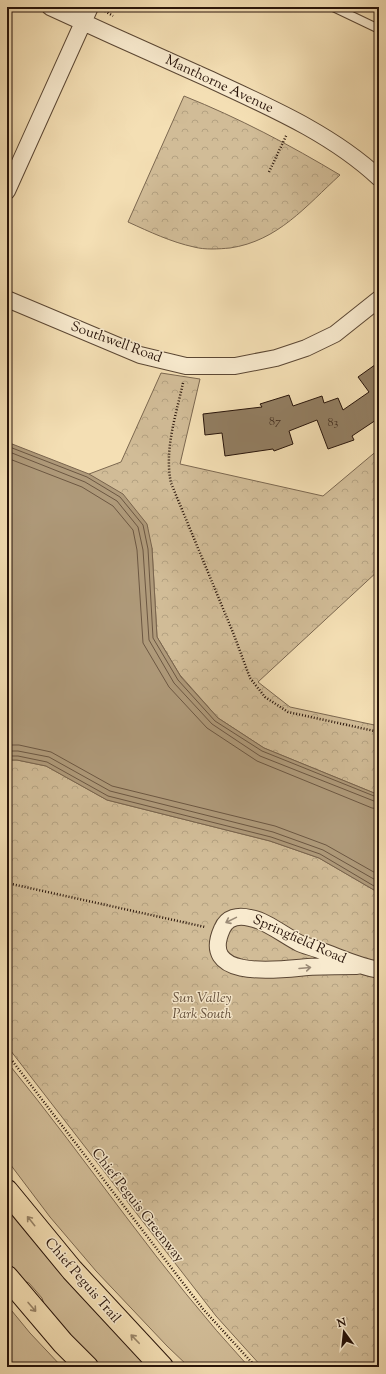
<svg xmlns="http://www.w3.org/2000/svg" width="386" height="1374" viewBox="0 0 386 1374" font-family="'Sorts Mill Goudy',serif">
<defs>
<pattern id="forest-crowns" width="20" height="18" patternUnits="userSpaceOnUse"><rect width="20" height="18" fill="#d1bc97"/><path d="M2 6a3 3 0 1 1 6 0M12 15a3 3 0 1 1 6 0" fill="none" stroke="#b3a181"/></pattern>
</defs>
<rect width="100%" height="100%" fill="#f4dfb4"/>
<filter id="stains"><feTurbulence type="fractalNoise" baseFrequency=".005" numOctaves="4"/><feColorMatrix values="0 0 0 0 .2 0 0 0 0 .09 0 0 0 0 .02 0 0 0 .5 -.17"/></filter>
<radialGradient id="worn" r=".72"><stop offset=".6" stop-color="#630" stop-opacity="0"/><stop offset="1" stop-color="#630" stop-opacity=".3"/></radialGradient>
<path fill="#d1bc97" stroke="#7c6850" d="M7 1062C89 1162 161 1272 249 1367H189L167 1346 96 1271 50 1217 7 1160Z
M7 1207C51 1263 98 1316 148 1367H102L66 1330 44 1304 42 1298 29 1283 24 1281 7 1260Z
M7 1305 30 1333 62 1367H8Z"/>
<path fill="url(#forest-crowns)" stroke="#7c6850" d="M184 96C239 118 290 145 340 175 306 206 278 241 230 248 219 249 205 250 194 247 171 242 150 232 128 222Z
M161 373 200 379 180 464 323 496 379 449V570L258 682 290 707 379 726V795L264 748 218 718 180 675 157 637 152 548 89 474 121 462Z
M7 760H17L46 766 107 800 270 841 319 858 374 890 379 895V1367H262L216 1316 7 1046Z"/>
<path fill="#af9a7a" stroke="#79644d" d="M7 442 89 474 123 494 147 524 152 548 157 637 181 677 218 718 264 748 379 795V895L374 890 319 858 270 841 107 800 46 766 17 760H7Z"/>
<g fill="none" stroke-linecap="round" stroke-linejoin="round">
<path stroke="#6c5742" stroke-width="1" d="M7 446 87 477 120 497 143 525 148 549 153 638 178 680 215 721 262 751 379 798
M7 451 85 482 117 501 138 527 143 550 149 640 174 683 212 724 260 756 379 803
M7 458 82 487 113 506 133 530 137 550 143 643 169 687 207 728 257 761 372 808 379 809
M7 745H19L51 752 112 786 275 826 326 845 379 875
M7 751H18L49 757 110 791 273 832 323 850 379 882
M7 756H18L47 762 108 796 271 837 320 854 379 889"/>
</g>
<path fill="#927e62" stroke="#28140a" d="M379 362V418L352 436 354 440 328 449 317 420 289 431 293 444 274 451 273 449 225 456 222 433 205 435 203 414 262 407 260 404 289 395 293 406 322 396 324 403 338 398 343 410 369 392 358 377Z"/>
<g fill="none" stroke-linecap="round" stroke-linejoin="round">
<g stroke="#5b4734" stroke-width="10">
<path id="lane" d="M333 7 379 29"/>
</g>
<g stroke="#5b4734" stroke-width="18">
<path id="street" d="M50 7C102 31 155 55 207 78 267 106 331 133 379 178
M7 191 90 7
M7 299 140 355 186 366H235L276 358 306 348 335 334 379 299
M357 966C341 966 324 966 308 967 283 969 198 982 222 929 227 917 238 915 250 918 265 920 285 936 299 943 305 946 312 947 319 950 339 957 357 966 379 970"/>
</g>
<g stroke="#28140a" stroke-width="24">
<path id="primary" d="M7 1191 72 1270 162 1367
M7 1277 63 1343 87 1367"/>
</g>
<path stroke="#28140a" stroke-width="2.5" stroke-dasharray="1 2" stroke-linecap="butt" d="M105 11 113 16
M269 172 287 134
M183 383C176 415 164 450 171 483L234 635 250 678 265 697 288 712 379 732
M7 883 205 927
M7 1054 203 1309 256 1367"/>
<use href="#lane" stroke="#f8eace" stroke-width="8"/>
<use href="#street" stroke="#f8eace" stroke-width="16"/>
<use href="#primary" stroke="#f4dfb4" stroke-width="22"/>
</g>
<defs><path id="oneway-shaft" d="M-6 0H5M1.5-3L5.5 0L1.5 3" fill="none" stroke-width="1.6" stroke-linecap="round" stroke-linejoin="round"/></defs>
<g stroke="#9a8a76">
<use href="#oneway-shaft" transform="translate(231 920) rotate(154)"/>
<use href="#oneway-shaft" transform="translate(305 968) rotate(-5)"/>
</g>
<g stroke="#988468">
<use href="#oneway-shaft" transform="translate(31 1221) rotate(-129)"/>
<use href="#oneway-shaft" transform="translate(32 1307) rotate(49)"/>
<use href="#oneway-shaft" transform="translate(135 1339) rotate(-134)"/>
</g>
<g text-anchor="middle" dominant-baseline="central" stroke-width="3" stroke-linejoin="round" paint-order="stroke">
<g font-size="12" fill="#422e20">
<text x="275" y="422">87</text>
<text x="333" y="423">83</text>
</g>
<g font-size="14" fill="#28140a" stroke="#f8eace">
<text transform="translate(219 85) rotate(25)">Manthorne Avenue</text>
<text transform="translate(116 343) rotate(20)">Southwell Road</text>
<text transform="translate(299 940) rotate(24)">Springfield Road</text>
<text transform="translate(137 1206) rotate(52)">Chief Peguis Greenway</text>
<text transform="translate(82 1281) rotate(49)">Chief Peguis Trail</text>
</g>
<g font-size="14" font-style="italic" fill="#634f3b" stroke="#f8eace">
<text x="202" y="999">Sun Valley<tspan x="202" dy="16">Park South</tspan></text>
</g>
</g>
<rect width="386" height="1374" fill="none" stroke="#f4dfb4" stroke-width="24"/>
<rect x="8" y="8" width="370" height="1358" fill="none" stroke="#28140a" stroke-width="2"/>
<rect x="12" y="12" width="362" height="1350" fill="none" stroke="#28140a"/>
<g transform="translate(344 1332) rotate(345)" stroke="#f8eace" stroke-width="3" paint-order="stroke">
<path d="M0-3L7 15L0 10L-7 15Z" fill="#28140a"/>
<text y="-6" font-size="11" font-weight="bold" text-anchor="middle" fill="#28140a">N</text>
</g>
<rect width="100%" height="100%" filter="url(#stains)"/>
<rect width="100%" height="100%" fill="url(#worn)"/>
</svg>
